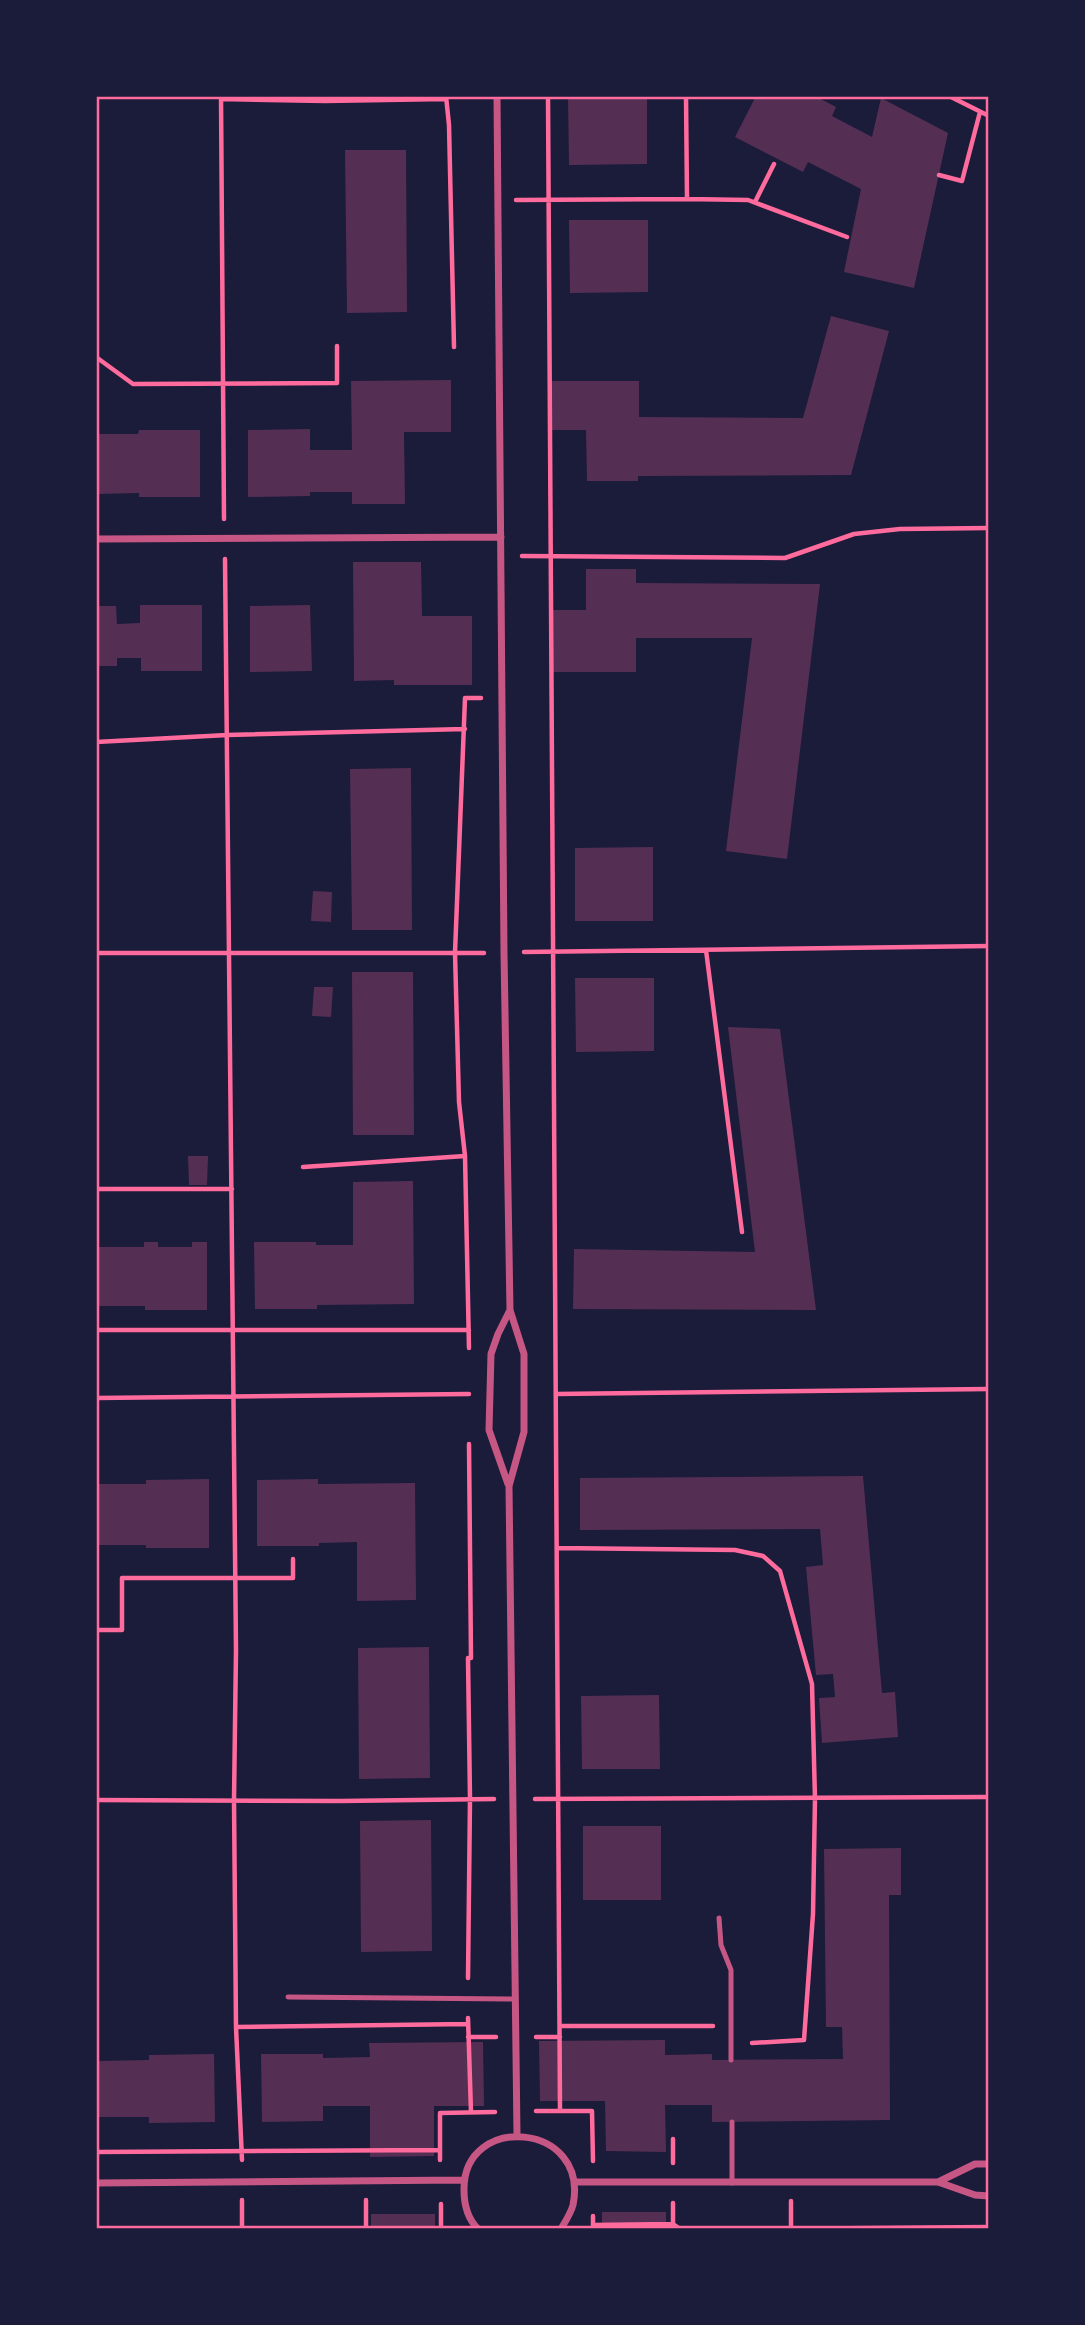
<svg xmlns="http://www.w3.org/2000/svg" width="1085" height="2325" viewBox="0 0 1085 2325" font-family="Cabin,sans-serif">
<rect width="100%" height="100%" fill="#1b1b3a"/>
<path fill="#542f53" d="M568 96H647V164L569 165Z
M756 96H815L836 107 832 116 872 137 881 98 948 133 914 288 844 272 861 189 808 162 803 172 735 137Z
M345 150H406L407 312 347 313Z
M569 220H648V292L570 293Z
M831 316 889 331 851 475 638 476V481H587L586 430H551V381H639V417L803 418Z
M451 380V432H404L405 504H352V492H310V496L248 497V430L310 429V450H352L351 381Z
M139 430H200V497H139V493L96 494V434H138Z
M353 562H421L422 616H472V685H394V680L354 681Z
M586 569H636V583L820 584 787 859 726 851 752 638H636V672H552V610H586Z
M140 605H202V671H141V658H117V666H96V606H116L117 624 140 623Z
M310 605 312 671 250 672V606Z
M411 768 412 930H352L350 769Z
M653 847V921H575V848Z
M313 891 332 892 331 922 311 921Z
M352 972H413L414 1135H353Z
M575 978H654V1051L576 1052Z
M314 987H333L331 1017 312 1016Z
M728 1027 780 1029 816 1310 573 1309 574 1249 755 1252Z
M188 1156H208L207 1185H189Z
M413 1181 414 1304 317 1305V1309H255L254 1242H316V1245H353V1182Z
M144 1242H158V1247H192V1242H207V1310H145V1306H96V1247H144Z
M863 1476 882 1693 895 1692 898 1737 822 1743 819 1698 835 1697 833 1674 816 1675 806 1567 823 1565 820 1529 580 1530V1478Z
M209 1479V1548H146V1545H96V1484H146V1480Z
M318 1479V1484L415 1483 416 1600 357 1601V1542L319 1543V1546H257V1480Z
M429 1647 430 1778 359 1779 358 1648Z
M659 1695 660 1769H582L581 1696Z
M431 1820 432 1951 361 1952 360 1821Z
M583 1826H661V1900H583Z
M901 1848V1895H889L890 2120 712 2122V2105H665L666 2152 606 2151 605 2101H540L539 2041 665 2040V2055L712 2054V2060L843 2059 842 2027H826L824 1849Z
M483 2042 484 2106H434V2156L370 2157V2106H323V2121L262 2122 261 2054H323V2058L370 2057 369 2043Z
M214 2054 215 2122 149 2123V2117H96V2061L149 2060V2055Z
M602 2212H666V2229H602Z
M371 2214H435V2229H371Z"/>
<g fill="none" stroke-linecap="round" stroke-linejoin="round">
<path stroke="#ff6b9d" stroke-width="4.5" d="M221 96 224 519
M446 96 449 125 454 347
M548 96 560 2111
M949 96 989 116
M221 99 325 101 446 99
M939 175 962 181 980 112
M687 199 748 200 847 237
M516 200 687 199 686 96
M755 202 774 164
M96 357 133 384 337 383V346
M522 556 785 558 854 534 900 529 989 528
M225 559 236 1650 234 1800 236 2027 242 2160
M96 742 227 735 465 729
M706 950 742 1232
M524 952 989 946
M96 953H484
M303 1167 465 1156
M96 1189H232
M96 1330H469
M469 1348 465 1156 459 1102 455 953 465 698H481
M556 1394 989 1389
M96 1398 469 1394
M557 1548 735 1550 763 1556 780 1571 812 1684 815 1799 813 1914 804 2040 752 2043
M96 1630H122V1578H293V1559
M535 1799 989 1797
M96 1800 340 1801 494 1799
M468 1978 470 1799 468 1658H471L469 1444
M468 2018 471 2112
M560 2026H713
M236 2027 468 2024
M468 2037H496
M536 2037H560
M536 2111H592L593 2161
M673 2139V2163
M96 2152 440 2150
M440 2160V2113L495 2112
M242 2200V2229
M366 2200V2229
M791 2201V2229
M441 2204V2229
M593 2216V2229
M593 2225 673 2224 680 2229
M366 2229 441 2228
M673 2229V2203
M747 2229 989 2227"/>
<path stroke="#c65784" stroke-width="5" d="M719 1918 721 1945 731 1970V2060
M288 1997 516 1999
M732 2122V2183"/>
<path stroke="#c65784" stroke-width="7" d="M497 96 504 953 510 1310 524 1354V1432L509 1486 517 2135
M96 539 501 537
M508 1484 489 1430 491 1354 498 1334 510 1310
M574 2182H938L975 2195 989 2196
M938 2182 975 2164H989
M96 2183 464 2180
M478 2229C468 2219 464 2204 464 2190 463 2112 590 2122 573 2205 571 2213 565 2222 561 2229"/>
</g>
<rect width="1085" height="2325" fill="none" stroke="#1b1b3a" stroke-width="196"/>
<rect x="98" y="98" width="889" height="2129" fill="none" stroke="#ff6b9d" stroke-width="2.5"/>
</svg>
